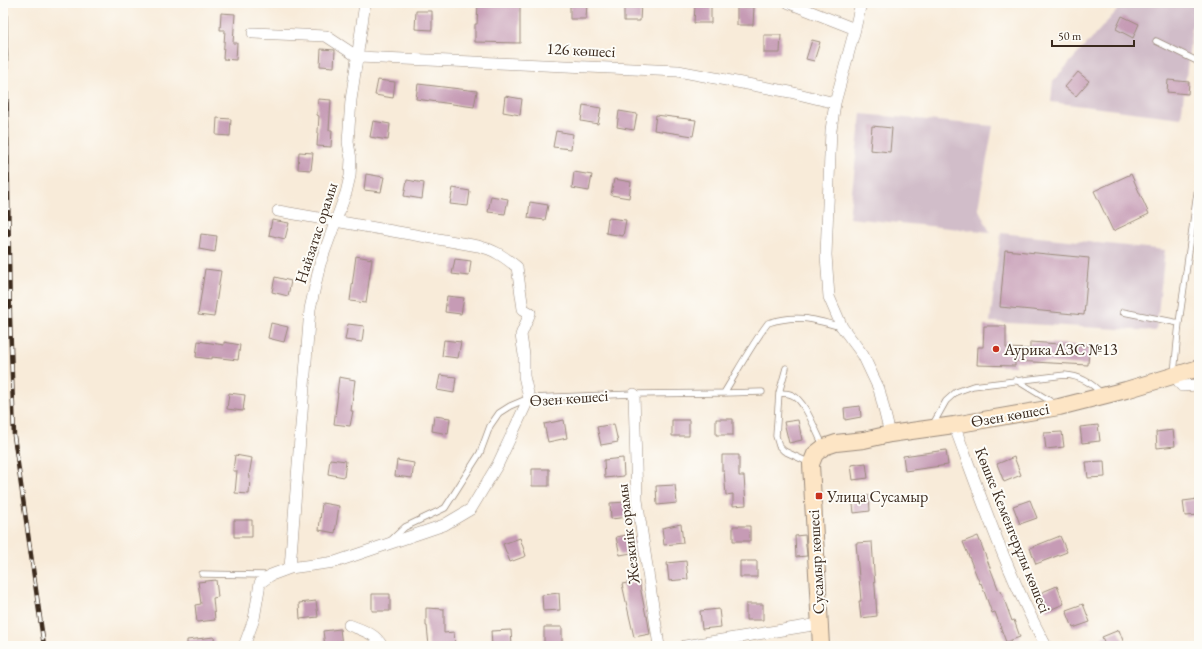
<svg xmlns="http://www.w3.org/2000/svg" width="1202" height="649" viewBox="0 0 1202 649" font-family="'EB Garamond',serif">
<rect width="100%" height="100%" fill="#fdfcf7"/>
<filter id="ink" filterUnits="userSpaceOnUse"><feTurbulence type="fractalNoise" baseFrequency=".025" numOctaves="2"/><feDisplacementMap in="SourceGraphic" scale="8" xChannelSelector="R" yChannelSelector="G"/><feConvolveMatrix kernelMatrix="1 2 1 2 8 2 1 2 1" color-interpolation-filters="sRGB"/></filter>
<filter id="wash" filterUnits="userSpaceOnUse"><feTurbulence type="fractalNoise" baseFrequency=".012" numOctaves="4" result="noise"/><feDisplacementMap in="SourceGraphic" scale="16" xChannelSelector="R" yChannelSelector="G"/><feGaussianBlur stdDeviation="0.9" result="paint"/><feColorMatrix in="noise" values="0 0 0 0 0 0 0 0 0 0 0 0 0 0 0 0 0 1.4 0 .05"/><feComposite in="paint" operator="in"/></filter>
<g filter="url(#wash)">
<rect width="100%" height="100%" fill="#f8ebd9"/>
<path fill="#d1bdc9" d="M1124 3H1195L1181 118 1051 102 1053 81Z
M861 114 993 126 978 208 990 232 849 218Z
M1001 233 1165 250 1156 331 990 322Z"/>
<g id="blocks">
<path fill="#c69bb5" d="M478 3H520V43L475 42V24H477Z
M570 3H587L586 19H570Z
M624 3H641L640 21H624Z
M695 5H711V23H694Z
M737 7H754L753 25H737Z
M416 11H432V30L415 29Z
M221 13 235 14 233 43H237L236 60 223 59 225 30H220Z
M1122 16 1139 24 1133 38 1116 29Z
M764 35H781L780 53H764Z
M812 40 820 42 814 61 806 59Z
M321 49 335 50 334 67 320 66Z
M1078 72 1089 81 1076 96 1065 87Z
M378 80 395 82 393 98 375 95Z
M1168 80 1189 82 1188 94 1167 92Z
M418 84 477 91 474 107 416 99Z
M505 96 522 99 520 115 503 112Z
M318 99 331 100 329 130H332L331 147 317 146 319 116 317 115Z
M583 105 601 108 598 124 581 121Z
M619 111 637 114 634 130 617 127Z
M656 115 696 120 693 136 654 130Z
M217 118 231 119 230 136 216 135Z
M373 121 390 124 388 140 370 137Z
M872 126 892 128 890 152 870 150Z
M556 131 573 134 571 149 553 147Z
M299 152 313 153 311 170 298 169Z
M574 172 592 175 589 191 572 188Z
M366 174 384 177 381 192 364 190Z
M1131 174 1149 214 1113 231 1094 191Z
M614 179 631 182 629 198 611 195Z
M407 180 424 183 422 199 404 196Z
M453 188 470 191 468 206 450 204Z
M491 196 508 199 505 214 488 212Z
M530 202 548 205 545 220 528 218Z
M608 218 626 220 623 236 606 233Z
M272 220 289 223 285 239 269 235Z
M201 234 217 236 215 252 199 249Z
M1005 250 1089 258 1084 315 1000 307Z
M356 256 372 259 366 303 350 301Z
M455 259 471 261 469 276 452 274Z
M205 269 221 271 214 317 198 315Z
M275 277 291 281 288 296 272 292Z
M447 296 464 298 461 314 445 312Z
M271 323 288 327 284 342 268 338Z
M348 324 364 326 362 342 345 340Z
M984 326H1006V348L1030 349V342L1089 346 1088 365 1015 361V366L977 365 978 347H983Z
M444 340 461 342 458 358 442 356Z
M198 341 224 345V342L240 345 238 360 212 357V359L196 357Z
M440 375 456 377 454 393 437 390Z
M339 377 355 380 351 411H353L350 426 334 424 338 393H337Z
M229 393 245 395 243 411 227 409Z
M860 406 861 417 845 420 844 408Z
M434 416 450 418 448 434 432 431Z
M716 419H733V435H716Z
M564 420 567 438 548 442 544 424Z
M672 420H689V436H672Z
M798 420 802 440 789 443 784 422Z
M614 424 618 442 601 445 597 427Z
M1098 425 1100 441 1082 443 1080 427Z
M1173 430 1175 446 1157 448 1156 432Z
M1062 432 1064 447 1046 449 1044 433Z
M946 450 948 465 905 471 903 456Z
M235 455 252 458 249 476H250L249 494 235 493 237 471H233Z
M722 455H739V476H744L746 505 733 506V494L726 495 724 471H722Z
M1014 457 1021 475 1004 482 997 464Z
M623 458 624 476 605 478 604 460Z
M330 459 346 461 344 477 328 474Z
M397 460 414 463 412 478 395 476Z
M1104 461 1105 477 1088 478 1086 462Z
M866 463 868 478 853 480 851 465Z
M532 469H549V486H532Z
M675 485 677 503 657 505 656 486Z
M869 495 870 511 854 513 852 496Z
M1199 499V515L1185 516 1183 501Z
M1030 500 1037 518 1020 524 1013 506Z
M628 502 629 517 611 519 610 503Z
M322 503 339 506 335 533 319 530Z
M234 520H252V537H234Z
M681 524 683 543 664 545 662 528Z
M733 526H750V541H733Z
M627 535H633L637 552 620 555 616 537Z
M805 535 807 556 796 557 795 536Z
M978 536 999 591H1001L1012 621 1014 620 1020 637 1006 642 995 612 992 613 981 583 980 584 963 542Z
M1060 536 1067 552 1036 564 1030 548Z
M520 538 526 556 510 562 503 544Z
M872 542 877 616 861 618 859 601H861L856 543Z
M686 561 688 579 669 581 667 563Z
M740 561H757V577H740Z
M216 580 218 597 213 598 215 620 197 622 195 605 201 604 198 582Z
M639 581 646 616H647L650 634 634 637 622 584Z
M1057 586 1064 604 1047 611 1040 593Z
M559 593 560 610 543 611 542 595Z
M372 594H390V611H372Z
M316 601 318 617 300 619 299 603Z
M746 604H763V620H746Z
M1083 604 1090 622 1073 628 1066 610Z
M426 608 444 609V633L454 632 455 646H429L427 626H426Z
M719 609 721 627 702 629 700 611Z
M544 627H562V644H544Z
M340 629 342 645 325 646 323 631Z
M511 630 512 646H492L491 631Z
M1119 630 1125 646H1106L1102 637Z
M214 637 215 646H187V640Z"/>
</g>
</g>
<g filter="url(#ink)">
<use href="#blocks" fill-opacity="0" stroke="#9a8a7c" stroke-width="1"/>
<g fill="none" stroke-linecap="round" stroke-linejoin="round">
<g stroke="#9a8a7c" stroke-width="7">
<path id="service" d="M1156 41 1199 62
M1123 312 1179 323
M786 368 779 393 776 436 779 446 784 451 810 463
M1174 373 1179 323 1198 186 1199 161
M1016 380 1055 404
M724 393 762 392
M779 393C783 393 788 393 792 395 805 400 816 432 823 445
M932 426 946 401 956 392 973 386 1065 375C1080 376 1092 383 1102 394
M390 541 405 527 445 508 480 453 490 426 499 413 510 406 529 398 634 394 724 393C738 370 752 344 768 323 797 314 813 319 841 327
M202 574 269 575"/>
</g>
<g stroke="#9a8a7c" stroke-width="12">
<path id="minor" d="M855 29 861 3
M253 33 326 36 358 57 678 71 790 92 835 103 855 29 789 3
M835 103 831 130 826 255 829 297 842 327 863 355 879 389 890 434
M1174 375 1182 386 1199 385
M634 394 637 500 659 646
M954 425C982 500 1008 576 1046 646
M290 568 310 309 320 264 346 193 350 176 351 159 348 142 351 100 365 3
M349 625C362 630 375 633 382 646
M244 646 254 619 260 583 271 575 290 568 335 562 444 525 471 509 498 464 529 398 524 376V355L521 335 530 313 523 309 517 267C503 256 495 250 478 246L278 211
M685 646 819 624"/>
</g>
<g stroke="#9a8a7c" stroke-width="18">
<path id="secondary" d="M821 646 811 464 815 454 824 447 836 443 864 440 890 434 954 425 1059 407 1126 390 1199 368"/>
</g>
<use href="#service" stroke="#fff" stroke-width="5.5"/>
<use href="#minor" stroke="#fff" stroke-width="11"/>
<use href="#secondary" stroke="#fde5c5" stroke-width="16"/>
<g stroke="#3b2a1e" stroke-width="4.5">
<path id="rail" d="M5 3 10 318 14 436 44 646"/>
</g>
<use href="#rail" stroke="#fdfcf7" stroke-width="3" stroke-dasharray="9" stroke-linecap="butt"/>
</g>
</g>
<g fill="#c8321e" stroke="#fdfcf7" stroke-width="1.5">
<circle cx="996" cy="349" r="4"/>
<rect x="815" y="492" width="8" height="8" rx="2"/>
</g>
<g text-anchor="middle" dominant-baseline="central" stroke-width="4" stroke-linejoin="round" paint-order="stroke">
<g font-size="16" fill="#3b2a1e" stroke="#fdfcf7">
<text transform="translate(581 50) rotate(3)">126 көшесі</text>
<text transform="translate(316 233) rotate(-72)">Найзатас орамы</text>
<text transform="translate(569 398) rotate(-4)">Өзен көшесі</text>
<text transform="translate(1010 415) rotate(-10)">Өзен көшесі</text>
<text transform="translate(1013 530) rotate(68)">Көшке Кеменгерұлы көшесі</text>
<text transform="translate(628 534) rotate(-97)">Жезкиік орамы</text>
<text transform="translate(816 562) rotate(-93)">Сусамыр көшесі</text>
</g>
<g font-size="16" fill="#3b2a1e" stroke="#fdfcf7" text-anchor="start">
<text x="1004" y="349">Аурика АЗС №13</text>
<text x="827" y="496">Улица Сусамыр</text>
</g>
</g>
<rect width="1202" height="649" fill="none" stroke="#fdfcf7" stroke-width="16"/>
<path d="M1052 40v6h82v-6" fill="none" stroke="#3b2a1e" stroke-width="2"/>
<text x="1058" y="40" font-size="12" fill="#3b2a1e" stroke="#fdfcf7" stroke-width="3" paint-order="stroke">50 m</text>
</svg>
